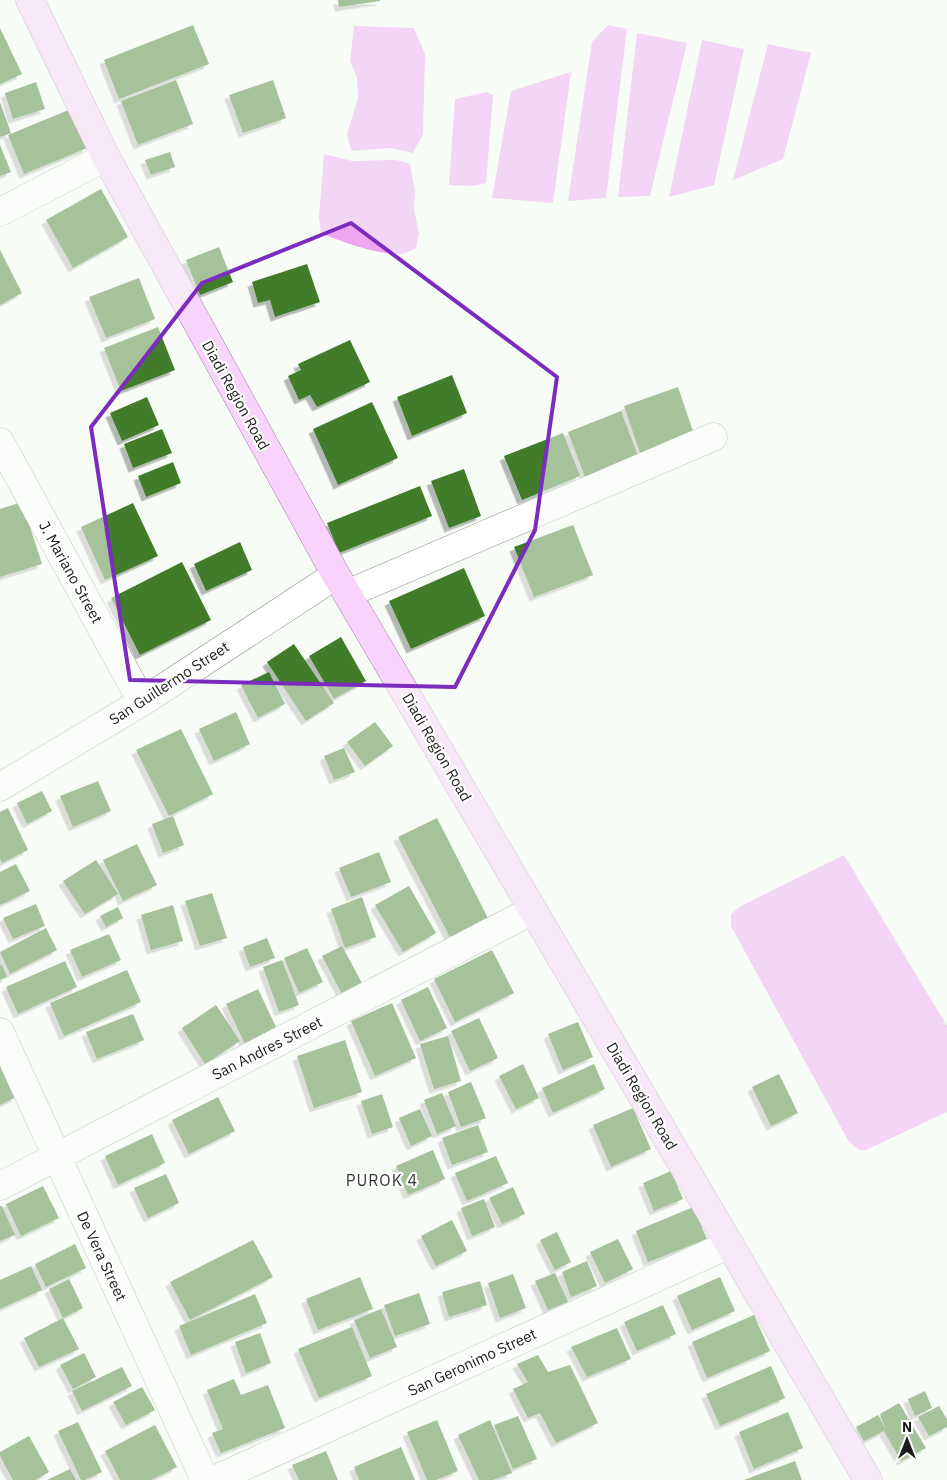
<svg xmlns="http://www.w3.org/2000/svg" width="947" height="1480" viewBox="0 0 947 1480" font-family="'IBM Plex Sans',sans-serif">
<defs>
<filter id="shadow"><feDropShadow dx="-4.5" dy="4.5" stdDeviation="0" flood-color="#0004"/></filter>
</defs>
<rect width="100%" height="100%" fill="#f7fcf6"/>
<path fill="#eea6f3" d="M608 25 627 29 606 198 568 201 592 42Z
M354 26 414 28 425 54 423 134 413 153 391 148 351 151 347 134 358 98 357 77 350 61Z
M637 33 687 43 650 196 618 197Z
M702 40 744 49 714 185 669 197Z
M768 44 811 53 783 159 733 180Z
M571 72 553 203 492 198 511 91Z
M487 92 493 95 486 183 474 186 449 185 455 99Z
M324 154 352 161 396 160 410 164 415 191 414 210 419 233 416 248C412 250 406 253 402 254 378 255 342 242 321 233L319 216Z
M844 855 947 1026V1112L866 1150H859L849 1142 731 926V914L741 906Z"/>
<path fill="#417c2b" filter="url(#shadow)" d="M338 0H380V1L339 7Z
M193 25 209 64 119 99 104 60Z
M0 28 22 74 0 84Z
M176 80 193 124 138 145 121 101Z
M273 80 286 118 243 133 229 95Z
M36 82 45 109 13 119 5 93Z
M0 102 11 133 0 137Z
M71 109 87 148 24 174 8 135Z
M0 145 11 172 0 176Z
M170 152 175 167 151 175 145 160Z
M101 189 128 237 73 268 46 220Z
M219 247 233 282 200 295 186 260Z
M0 250 22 293 0 305Z
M307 264 320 302 275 317 270 300 258 303 252 282Z
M139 278 155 319 106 338 89 297Z
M158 327 175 370 121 391 104 348Z
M350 340 370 382 317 407 310 395 299 400 288 376 301 370 298 364Z
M452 375 467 413 412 436 397 397Z
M678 387 695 437 641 456 624 406Z
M147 397 159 425 122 441 110 413Z
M372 402 398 458 338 485 313 429Z
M621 411 638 456 585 477 568 432Z
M162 429 172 453 133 468 124 444Z
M563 433 580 476 522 500 504 456Z
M173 462 181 483 146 497 138 476Z
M464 469 481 516 449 528 431 481Z
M420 486 432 516 339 553 327 523Z
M22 502 42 564 0 577V509Z
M133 503 158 556 105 580 81 527Z
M573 525 593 575 534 597 514 547Z
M240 542 252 570 206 591 194 564Z
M182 562 211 620 140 655 111 598Z
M464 568 485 616 411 649 389 601Z
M341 637 366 681 334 699 309 656Z
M294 644 334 703 306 721 267 662Z
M269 672 285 704 258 718 241 685Z
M236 712 250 744 214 761 199 729Z
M375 722 393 746 365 766 347 742Z
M181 729 213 794 169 816 136 750Z
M344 748 355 772 334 780 324 756Z
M98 781 111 811 73 827 60 796Z
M42 791 52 811 27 824 17 803Z
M8 808 28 850 2 863 0 858V812Z
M173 816 184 845 163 853 152 824Z
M437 818 491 924 453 943 398 837Z
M137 844 157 885 123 901 103 860Z
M379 852 391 882 351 897 339 868Z
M96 860 118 894 85 914 63 881Z
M16 864 30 891 0 905V872Z
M409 886 436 933 403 952 375 905Z
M212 893 227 938 200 946 185 901Z
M362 897 376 937 345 948 331 909Z
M36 904 45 926 13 939 3 918Z
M173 905 183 941 151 950 141 915Z
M118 907 123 918 106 927 100 916Z
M46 928 57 950 10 974 0 952Z
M109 934 121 960 82 977 70 950Z
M267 938 275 958 250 967 243 947Z
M342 946 362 983 342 994 322 956Z
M307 948 323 982 299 993 284 958Z
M492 950 514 993 455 1022 434 979Z
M282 960 299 1005 279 1012 263 967Z
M65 961 77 987 18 1014 6 987Z
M0 965H2L7 977 0 980Z
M127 970 141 1002 64 1036 50 1003Z
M428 987 447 1028 420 1041 401 1000Z
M258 989 277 1029 245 1044 226 1004Z
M392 1003 416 1058 375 1076 351 1021Z
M216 1005 240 1041 205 1064 182 1028Z
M133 1014 144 1040 97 1059 86 1032Z
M479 1018 498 1058 470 1071 451 1031Z
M578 1022 593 1057 563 1070 548 1034Z
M448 1036 461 1081 434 1089 420 1044Z
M345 1040 362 1092 314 1108 297 1056Z
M0 1062 16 1097 0 1105Z
M523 1064 539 1098 516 1109 499 1076Z
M594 1064 605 1089 553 1113 542 1088Z
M779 1074 798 1113 771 1126 752 1087Z
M471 1082 486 1118 461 1127 448 1092Z
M442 1093 456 1126 437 1134 424 1100Z
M382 1094 393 1127 372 1134 361 1101Z
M218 1097 235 1131 189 1154 172 1120Z
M633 1108 651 1149 611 1167 593 1125Z
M420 1109 432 1136 411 1146 399 1118Z
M478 1125 488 1152 452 1165 442 1138Z
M152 1134 165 1163 118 1185 105 1156Z
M433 1150 445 1179 408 1195 396 1166Z
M496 1156 508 1183 467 1201 455 1173Z
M671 1171 683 1199 654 1211 643 1183Z
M166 1174 179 1203 148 1218 134 1188Z
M43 1186 59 1218 21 1236 6 1204Z
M513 1187 525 1214 502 1224 489 1198Z
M484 1199 495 1227 472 1236 461 1208Z
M0 1206H2L15 1235 0 1241Z
M693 1207 707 1239 648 1262 636 1231Z
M452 1220 467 1251 436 1266 421 1236Z
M557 1232 571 1262 555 1270 540 1240Z
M618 1239 633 1269 605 1283 590 1252Z
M253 1240 273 1277 190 1320 170 1282Z
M75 1244 86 1268 46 1287 35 1264Z
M587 1261 597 1286 571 1297 562 1272Z
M31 1266 42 1290 0 1309V1280Z
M555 1273 568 1302 548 1310 535 1281Z
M513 1274 526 1308 500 1318 488 1283Z
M360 1277 373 1309 318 1330 306 1299Z
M720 1277 735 1311 692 1330 677 1296Z
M69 1279 83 1308 63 1318 49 1289Z
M480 1281 487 1305 449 1317 442 1292Z
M419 1293 430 1324 395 1336 384 1305Z
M255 1294 267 1323 191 1355 179 1326Z
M663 1305 676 1334 637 1351 624 1322Z
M381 1309 397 1347 370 1358 354 1320Z
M754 1315 770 1351 707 1378 692 1342Z
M63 1318 79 1349 39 1367 24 1338Z
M352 1327 372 1376 319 1398 298 1349Z
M617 1328 631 1359 587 1377 571 1347Z
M260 1333 271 1363 246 1373 235 1342Z
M84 1353 96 1377 73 1389 60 1365Z
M538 1355 548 1372 570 1365 598 1423 556 1443 540 1413 528 1418 513 1389 528 1382 517 1364Z
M771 1366 785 1398 720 1426 706 1394Z
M122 1367 132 1386 82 1411 72 1391Z
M234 1379 241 1395 268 1385 285 1428 221 1453 212 1433 223 1429 207 1390Z
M142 1387 155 1410 126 1425 113 1402Z
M925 1391 932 1408 915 1416 908 1399Z
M899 1403 926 1448 901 1461 884 1431 864 1441 856 1427 878 1415 886 1430 880 1414Z
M939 1406 947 1419V1427L929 1436 918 1417Z
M788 1412 803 1448 754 1469 739 1432Z
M518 1416 537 1459 513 1469 494 1425Z
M437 1420 458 1471 436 1480H427L407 1432Z
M490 1420 512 1473 493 1480H479L458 1435Z
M78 1422 102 1472 85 1480H81L58 1431Z
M155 1425 177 1467 151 1480H120L105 1451Z
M29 1436 49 1472 35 1480H13L0 1456V1452Z
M401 1447 415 1480H359L354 1467Z
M326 1451 338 1480H299L292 1465Z
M795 1461 802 1480H744Z
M70 1469 76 1480H47Z"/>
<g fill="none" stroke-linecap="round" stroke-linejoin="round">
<g stroke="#8b8f8a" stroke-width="29">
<path id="minor" d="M0 212 106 157
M0 442 142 702
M347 594 713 437
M0 787 142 702 336 575
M0 1032 205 1480
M0 1186 533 910
M214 1480 730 1244"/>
</g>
<g stroke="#a780ab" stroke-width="29">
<path id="major" d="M30 0 106 157 336 575 868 1480"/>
</g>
<use href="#minor" stroke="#fff" stroke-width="28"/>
<use href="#major" stroke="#f8d3fb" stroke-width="28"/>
</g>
<path d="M0 0H947V1480H0ZM351 223 557 377 535 530 455 687 130 680 91 427 202 283Z" fill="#f7fcf6" fill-opacity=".55" fill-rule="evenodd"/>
<path fill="none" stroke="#7b2cbf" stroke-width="4" stroke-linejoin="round" d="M351 223 557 377 535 530 455 687 130 680 91 427 202 283Z"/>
<g text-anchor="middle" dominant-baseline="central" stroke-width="4.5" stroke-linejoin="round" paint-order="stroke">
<g font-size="15" fill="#1b1d1b" stroke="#fff">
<text transform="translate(236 395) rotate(61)">Diadi Region Road</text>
<text transform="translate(71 572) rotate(61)">J. Mariano Street</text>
<text transform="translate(169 683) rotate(-33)">San Guillermo Street</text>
<text transform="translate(437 747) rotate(60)">Diadi Region Road</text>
<text transform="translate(267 1048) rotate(-27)">San Andres Street</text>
<text transform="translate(642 1096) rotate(59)">Diadi Region Road</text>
<text transform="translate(102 1256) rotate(65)">De Vera Street</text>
<text transform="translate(472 1362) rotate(-25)">San Geronimo Street</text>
</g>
<g font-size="16" letter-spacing="1" fill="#343833" stroke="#fff">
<text x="382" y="1180">PUROK 4</text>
</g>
</g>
<g transform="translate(907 1440)" stroke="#ffffff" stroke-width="4" paint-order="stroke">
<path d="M0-4L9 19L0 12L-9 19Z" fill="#1b1d1b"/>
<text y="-8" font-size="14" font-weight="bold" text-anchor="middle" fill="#1b1d1b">N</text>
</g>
</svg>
